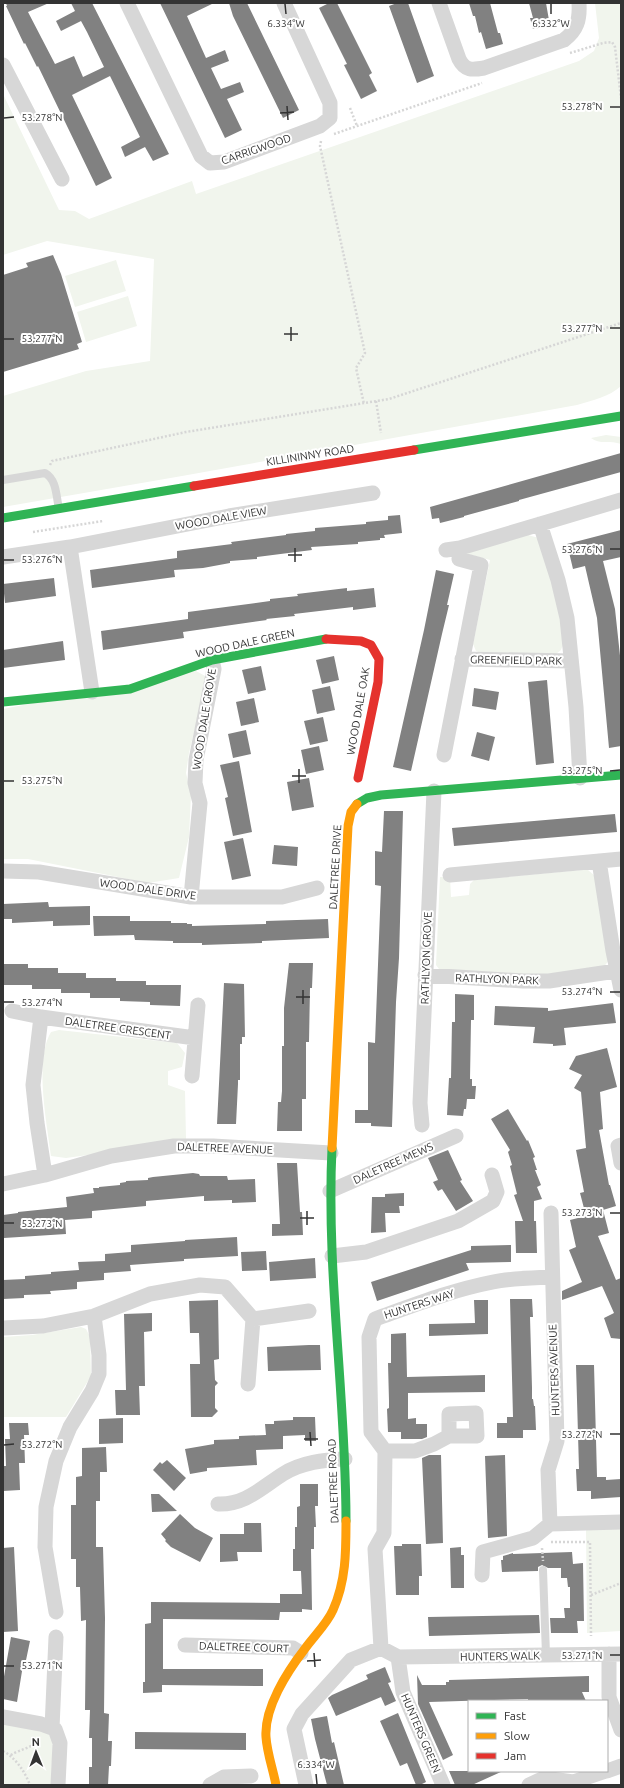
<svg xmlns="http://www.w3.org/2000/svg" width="624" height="1788" viewBox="0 0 624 1788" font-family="Ubuntu,sans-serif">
<rect width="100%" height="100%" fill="#fff"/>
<path fill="#f1f5ed" d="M595 3H621V386C609 397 593 400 577 405L182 476 3 507V396L86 371 150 361 154 259 47 241 3 255V94L59 210 75 211 89 219 192 181 196 194 579 61 594 51 599 38Z
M116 260 126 291 75 307 65 276Z
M128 296 137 326 86 342 77 312Z
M606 435 621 437V444C611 440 599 445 591 438Z
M528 535 539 538 555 590 564 642 561 650 556 654H484L476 651 473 644 490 560 464 553Z
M196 671 207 677 189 753 186 773 191 794 189 837 179 878 148 883 28 859H3V709Z
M582 870H588L595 876 609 960 603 968 530 976 439 969 436 965 440 877H450L451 897 469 895 470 884 474 880Z
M59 1030 177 1043 185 1053 182 1067 168 1071V1085L185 1091 186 1139 88 1155 66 1158 51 1156C47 1124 34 1060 51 1032Z
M81 1327 86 1329 90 1337 91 1376 66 1417H3V1337L32 1335Z
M586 1528H621V1631L587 1633Z
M3 1722 46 1730 53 1741 51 1785H3Z"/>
<path fill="#818181" d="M6 3H49L28 12 55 64 74 56 83 77 104 67 87 32 81 21 61 31 56 21 75 11 71 3H92L169 154 153 161 145 147 125 157 121 147 140 137 110 76 72 95 112 178 96 186 38 66 37 67 25 43 24 44 6 6H7Z
M160 3H214L187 16 206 58 225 50 229 61 211 68 221 89 240 82 244 92 227 99 242 130 225 138Z
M229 3H247L299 110 283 118 233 16Z
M329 3H337L372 73 369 75 377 91 361 99 344 65 347 64 319 8Z
M397 3H408L434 76 417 83 389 6Z
M469 3H490L498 33H500L503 44 486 49 481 32 479 33 475 16H473Z
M529 3H546L550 26 533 29 530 18H533Z
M53 255 61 274 82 342 77 344 79 349 3 372V275L28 267 26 263Z
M621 453V472L519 500V501L464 516V517L440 523 439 518 432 519 430 507Z
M400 515 402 533 384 535 385 538H380V540L358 542V544L311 547 312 550 257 557V559L230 561V563L203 568 174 570 175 577 92 588 90 570 177 558V551L232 544 231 542 286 535V534L315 531V528L366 524V522L388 520V516Z
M621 530V557L603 561 615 609 621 665V746L609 748 597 618 585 566 573 569 567 544Z
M436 570 454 574 447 605H449L442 634 411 771 393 767 424 630Z
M54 578 56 596 5 603 3 584Z
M347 588V591L374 588 376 607 353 610V607L294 614 295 616 266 619 267 620 183 632 184 638 103 650 101 631 188 619V612L270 601V599L298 596 297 594Z
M63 641 65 660 3 668V650Z
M334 656 339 680 322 684 316 660Z
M261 666 266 690 248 694 242 670Z
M547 680 554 763 536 765 528 682Z
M330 686 335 710 317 714 312 690Z
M474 688 499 692 496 710 472 706Z
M254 698 259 722 241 726 236 702Z
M323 717 328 741 310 745 304 721Z
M246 730 251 754 233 758 228 734Z
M477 732 495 737 489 761 471 756Z
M319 746 324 770 306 774 301 750Z
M239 761 252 832 233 836 225 798 228 797 220 765Z
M309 778 314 807 292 811 287 782Z
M384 811H403L399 958 396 1002 392 1127 371 1126V1123H355V1110H368V1042L375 1043 381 886 375 885V851L382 852Z
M615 814 617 832 454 846 452 828Z
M243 838 251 876 232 880 224 842Z
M274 845 298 847 297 866 272 864Z
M48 902 49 907 90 906V925L53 926V921L12 923V919H3V904Z
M93 916H130V921H171V923H187V924H192V926L266 924V921L328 919 329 938 262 941V943L202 945V943H173V941L135 940 134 935 94 936Z
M289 963H313L312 988H310L309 1042H306V1099H302V1131H277L278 1102H281L282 1091V1046H284V1008Z
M3 964H28V968H58V973H86V978H116V981H146V985H181L180 1006 150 1005V1002L120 1001V998H90V993H61V989H32V985H3Z
M224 983 244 984 245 1037H242V1044H240V1080H238V1084L236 1124H217Z
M455 994 474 995V1020H471L470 1079H472V1086H476L475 1099H467L466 1109H464L463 1116 447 1115 449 1078H451L452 1022H455Z
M613 1003 616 1023 564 1028 566 1045 553 1046V1044L533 1043 535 1027 494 1025 495 1006 548 1008V1011Z
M607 1048 617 1087 600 1092 603 1129 599 1130 609 1185H610L616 1206 603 1210 609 1233 598 1236 616 1280 621 1278V1339L611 1338 604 1318 614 1313 602 1286 562 1300V1291L582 1282 569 1250 576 1247 570 1220 586 1216 580 1193 584 1192 576 1150 586 1148 581 1092 574 1088 582 1075 569 1069 576 1056Z
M508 1109 527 1141 528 1140 535 1157 533 1158 537 1170H535L541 1185 537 1187 542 1199 534 1201V1221H536L537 1253H516L515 1221H523L514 1195 517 1194 510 1166 512 1165 508 1152 510 1150 491 1119Z
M448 1150 462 1180 460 1181 473 1201 456 1211 442 1189 438 1191 433 1182 438 1180 428 1158Z
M277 1163H297L300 1212H302L303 1235 272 1236V1224H280Z
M193 1173 199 1174 200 1176H227L228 1180 255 1179 256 1202 232 1203V1200L204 1201V1196L146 1201V1206L92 1211V1218L65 1220 66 1234 4 1238 3 1235V1215L18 1213V1212L67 1207 66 1197 94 1193 93 1188H99V1187L120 1185V1183L126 1182V1181L148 1180V1178L153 1177Z
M404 1193V1206H399L400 1213H385L386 1232 371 1233 372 1197H385V1194Z
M237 1237 238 1256 184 1259V1261L130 1265 131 1271 104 1273V1280L77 1282V1289L50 1291 51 1294 24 1295V1298L3 1299V1280L25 1279V1276L51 1274V1272L79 1270 78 1262 105 1261V1254L131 1252V1245L185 1241V1240Z
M511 1245V1262L466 1263 469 1270 377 1301 371 1282 471 1250V1246Z
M266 1251 267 1270 242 1271 241 1252Z
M315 1258 316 1278 270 1281 269 1262Z
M510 1299H532L533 1317H530L532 1388V1399H533L534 1406H535L536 1430H523V1438H497V1423H507V1417H513Z
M218 1300 219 1359 214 1360 215 1380 218 1383 215 1386V1408L218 1411 212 1417H191L190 1364H200L199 1333H190L189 1301Z
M474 1300H488V1334L429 1336V1324L475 1323Z
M152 1313V1331L144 1332 145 1386H139L140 1415H116L115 1390H126L124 1314Z
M406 1333 407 1377 485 1375V1392L408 1393V1419L416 1418V1424H427V1437L422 1439H401V1432H388L387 1409 389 1408V1401L388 1363H391V1334Z
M309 1345H320L321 1370 268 1371 267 1347Z
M576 1365H594L597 1477H606V1480L621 1479V1497L591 1499V1491H577L576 1469H579Z
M293 1417H315L316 1441H305V1435L283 1436V1449L256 1450 257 1465 207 1468V1471L190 1474 185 1449 214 1444V1440L239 1439V1436L266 1435 265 1424H274V1421L293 1420Z
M123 1418V1443L99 1444V1419Z
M9 1423H28L29 1435H24L25 1463H19L20 1490 3 1491V1466H6L5 1439H10Z
M106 1447 107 1472H100V1501H96V1547H103L105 1618 104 1713 109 1714 108 1741H112L111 1766H109L108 1785H89V1767H92V1738H89L90 1710H85L86 1620 81 1621 80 1587H76V1559H71V1505H76V1477L82 1476V1448Z
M429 1455H441L443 1543 426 1544 422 1458Z
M505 1455 507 1536 488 1538 485 1456Z
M167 1460 186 1478 174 1491 153 1470 160 1462 162 1464Z
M300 1484H318V1506H315L316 1527H314V1549H311L312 1610 302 1609V1612H280L279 1620 163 1619V1669H263V1686L162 1685V1692L143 1693V1682H145V1624L151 1623V1602L280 1603V1594H302L301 1571H293V1549H295V1527H297V1507L300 1506Z
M151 1494H159L177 1511 152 1512Z
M180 1514 195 1528 213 1538 200 1562 171 1547 165 1541 166 1540 161 1534Z
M244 1523H261L262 1552H237L238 1561 220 1562V1534H244Z
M402 1544H421L422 1576H419V1595H396L394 1546H402Z
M14 1547 18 1631 3 1632V1548Z
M461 1547V1555H464V1588H451L450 1548Z
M572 1552 573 1564 583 1563 584 1621H577L578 1633H551L550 1618H565L564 1608H570V1587H568L567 1578H561V1568H548L542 1565 538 1567V1571L502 1572 501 1560H503V1556L513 1553V1554Z
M539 1615 540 1633 429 1636 428 1617Z
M11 1637 30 1641 25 1665H23L17 1702 3 1699V1682Z
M385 1667 391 1682 388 1683 396 1701 385 1706 381 1697 336 1716 328 1698 332 1695 368 1679 366 1675Z
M417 1675 422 1685H446V1682H449V1680L589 1676V1692H582L586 1701H528V1699L429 1702 453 1755 443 1760 418 1704Z
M398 1713 426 1782 420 1785H416L407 1763 400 1766 380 1721Z
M327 1716 332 1743 334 1742 344 1785H327L315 1739 311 1719Z
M135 1732 246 1733V1750L135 1749Z
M449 1771H503L472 1785H455Z"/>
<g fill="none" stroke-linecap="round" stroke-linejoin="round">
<path stroke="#d6d6d6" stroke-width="2.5" stroke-dasharray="2 2" stroke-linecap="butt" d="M570 53 603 43 612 42 615 47 621 98
M350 108 357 126
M334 134 482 83
M321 141 320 146 365 353 356 368 364 404
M376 401 381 433
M50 465 52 461 186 432 389 399 621 323
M33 532 103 521
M551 1542H590L591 1636
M542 1548 543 1561
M591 1595 621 1583
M3 1751C16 1758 25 1772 30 1785
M11 1755C19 1749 36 1748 39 1737"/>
<path stroke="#d7d7d7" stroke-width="8" d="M3 480 45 473C57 480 56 496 59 509
M543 1570 546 1655"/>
<path stroke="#d7d7d7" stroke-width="15" d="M127 3 201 156 210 163 224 162 320 126 330 118V103L284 3
M439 3 459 59C465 71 472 70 484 68L564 40C577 30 580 20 579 3
M3 65 62 179
M540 524 558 580 567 618 576 707 580 778
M70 547 92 692
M446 550 460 548 621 500
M3 557 70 547 229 516 373 493
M462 659 571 661
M444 755 481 565 459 559
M599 861 613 951 621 990
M3 871 39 872 191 897H282L317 888
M450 875 621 859
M191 897 200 803 195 783 196 760 214 669 212 660
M425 975 523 981H549L616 971
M12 1011 41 1017 195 1038
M41 1017 33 1085 37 1123 45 1175
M192 1076 198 1005
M422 1125 420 1103 434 791
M621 1145 618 1146 621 1163
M3 1184 45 1175 111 1156 174 1146H213L331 1153
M330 1191 456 1136
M332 1256 366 1252 458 1221 493 1201 497 1192 492 1175
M3 1328 43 1326 94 1316 150 1294 200 1285 225 1287 253 1319 309 1311
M248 1384 253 1319
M476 1413 477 1436H449V1414Z
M385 1451H415L434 1444 449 1436
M218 1504C245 1505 261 1488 283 1474 302 1462 324 1460 345 1459
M550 1524 548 1470 557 1441 551 1213
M482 1575 483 1552 533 1538 550 1524 621 1522
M56 1612 45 1547 46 1507 56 1461 70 1427 92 1391 99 1374V1355L94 1316
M56 1637 52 1728 55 1729 60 1743 58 1785
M185 1645 293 1648 301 1653
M381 1648 375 1549 384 1533 385 1451 371 1432 369 1337 375 1319C414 1305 452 1290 493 1282 512 1278 532 1278 552 1277
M381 1648 398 1657 621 1654
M609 1654V1697L621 1730
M398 1657 403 1692 443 1785
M3 1717 41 1724 52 1728
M607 1771 621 1766
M210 1785 224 1777 251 1776
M306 1785 294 1729 302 1714 351 1660 381 1648
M529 1785 544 1778 573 1782 606 1771"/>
<path stroke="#30b455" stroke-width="9" d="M414 450 621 416
M3 518 194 486
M3 702 130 689 212 660 326 639
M357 804 367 798 381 795 621 775
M332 1148C326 1272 346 1396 346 1521"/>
<path stroke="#ff9f0a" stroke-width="9" d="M332 1148 348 826 351 812 357 804
M276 1785C273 1769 267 1753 266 1737 264 1708 287 1672 304 1650 313 1637 327 1624 333 1610 346 1581 346 1552 346 1521"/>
<path stroke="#e5322d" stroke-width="9" d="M194 486 414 450
M326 639 361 641 371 645 379 659 378 682 358 778"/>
</g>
<path fill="none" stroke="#333" stroke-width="1.5" d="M285 4 286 14M551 4V14M287 106 288 120M610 107H620M280 113 294 112M4 118 14 117M291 327V341M610 328H620M284 334H298M4 339H14M295 548V562M610 549H620M288 555H302M4 560H14M299 769V783M610 771 620 770M292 776H306M4 781H14M303 990V1004M610 992H620M296 997H310M4 1002H14M307 1211V1225M610 1213H620M300 1218H314M4 1223H14M310 1432 311 1446M610 1434H620M304 1439H318M4 1445 14 1444M314 1653 315 1667M610 1655H620M307 1661 321 1660M4 1666H14M316 1774 317 1784"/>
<g text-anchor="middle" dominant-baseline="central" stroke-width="4" stroke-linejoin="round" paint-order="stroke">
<g font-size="11" fill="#333" stroke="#fff">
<text transform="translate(256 149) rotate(-19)">CARRIGWOOD</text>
<text transform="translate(310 455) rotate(-9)">KILLININNY ROAD</text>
<text transform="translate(221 518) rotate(-10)">WOOD DALE VIEW</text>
<text transform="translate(245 643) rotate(-12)">WOOD DALE GREEN</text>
<text transform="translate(516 660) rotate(1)">GREENFIELD PARK</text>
<text transform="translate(358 711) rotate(-80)">WOOD DALE OAK</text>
<text transform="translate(204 719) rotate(-81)">WOOD DALE GROVE</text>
<text transform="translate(335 867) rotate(-87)">DALETREE DRIVE</text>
<text transform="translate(148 889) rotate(8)">WOOD DALE DRIVE</text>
<text transform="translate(426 958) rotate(-88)">RATHLYON GROVE</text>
<text transform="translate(497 979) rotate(2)">RATHLYON PARK</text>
<text transform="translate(118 1028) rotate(8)">DALETREE CRESCENT</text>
<text transform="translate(225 1148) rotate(2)">DALETREE AVENUE</text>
<text transform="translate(393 1163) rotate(-24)">DALETREE MEWS</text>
<text transform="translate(419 1304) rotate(-18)">HUNTERS WAY</text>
<text transform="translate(554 1370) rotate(-92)">HUNTERS AVENUE</text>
<text transform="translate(333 1481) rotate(-92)">DALETREE ROAD</text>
<text transform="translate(244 1647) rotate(2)">DALETREE COURT</text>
<text transform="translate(500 1656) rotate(-1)">HUNTERS WALK</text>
<text transform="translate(421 1733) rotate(67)">HUNTERS GREEN</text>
</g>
</g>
<g font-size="10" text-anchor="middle" fill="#333" stroke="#fff" stroke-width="4" stroke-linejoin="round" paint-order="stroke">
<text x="286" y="27">6.334°W</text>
<text x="551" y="27">6.332°W</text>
<text x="582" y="110">53.278°N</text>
<text x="42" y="121">53.278°N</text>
<text x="582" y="332">53.277°N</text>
<text x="42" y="342">53.277°N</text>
<text x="582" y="553">53.276°N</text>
<text x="42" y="563">53.276°N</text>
<text x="582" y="774">53.275°N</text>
<text x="42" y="784">53.275°N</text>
<text x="582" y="995">53.274°N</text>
<text x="42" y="1006">53.274°N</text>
<text x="582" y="1216">53.273°N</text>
<text x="42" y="1227">53.273°N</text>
<text x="582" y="1438">53.272°N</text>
<text x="42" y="1448">53.272°N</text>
<text x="582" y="1659">53.271°N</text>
<text x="42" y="1669">53.271°N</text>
<text x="316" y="1768">6.334°W</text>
</g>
<rect width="624" height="1788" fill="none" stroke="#333333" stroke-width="8"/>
<rect x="468" y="1700" width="140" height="72" fill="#ffffff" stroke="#adadad"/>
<rect x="476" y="1713" width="20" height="6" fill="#30b455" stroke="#adadad"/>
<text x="504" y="1720" font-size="12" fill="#333333">Fast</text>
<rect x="476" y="1733" width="20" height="6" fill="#ff9f0a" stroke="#adadad"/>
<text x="504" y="1740" font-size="12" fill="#333333">Slow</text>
<rect x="476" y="1753" width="20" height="6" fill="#e5322d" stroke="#adadad"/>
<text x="504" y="1760" font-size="12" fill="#333333">Jam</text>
<g transform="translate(36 1752) rotate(359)" stroke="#ffffff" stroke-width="3" paint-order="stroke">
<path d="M0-3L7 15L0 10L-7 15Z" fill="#333333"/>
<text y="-6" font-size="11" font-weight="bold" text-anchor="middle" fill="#333333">N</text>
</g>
</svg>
